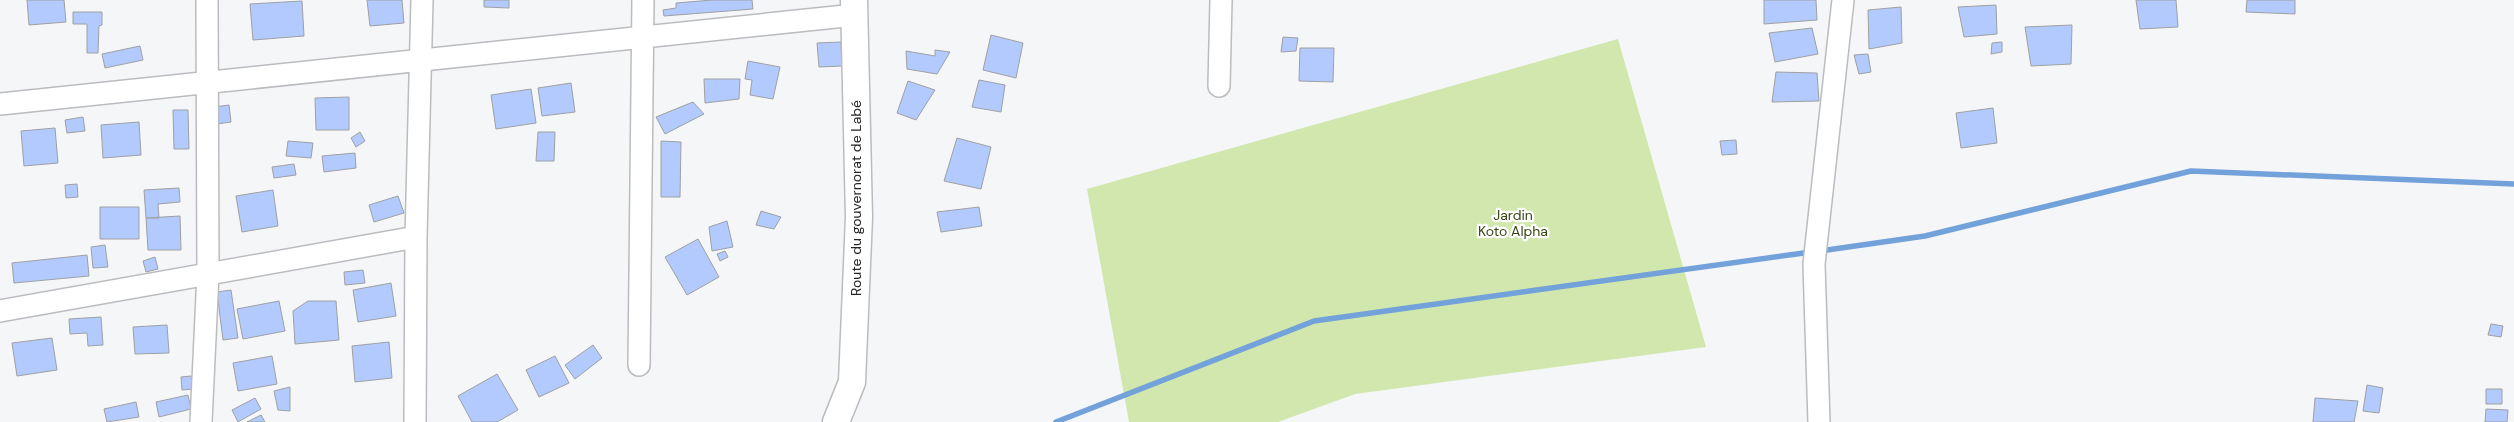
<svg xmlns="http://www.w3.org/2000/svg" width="2514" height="422" viewBox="0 0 2514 422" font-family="'DM Sans',sans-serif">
<rect width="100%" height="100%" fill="#f4f6f8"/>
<path fill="#d1e7ad" d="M1618 39 1706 347 1355 394 1278 422H1129L1087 189Z"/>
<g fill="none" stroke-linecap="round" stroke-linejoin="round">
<path stroke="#73a1da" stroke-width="5.5" d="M1820 251 1925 236 2191 171 2514 184
M1056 422 1314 321 1811 252"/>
</g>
<path fill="#b2cafe" stroke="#9fa0a2" d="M27 0H64L66 22 29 25Z
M367 0H402L404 23 370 26Z
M484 0H509V8L484 7Z
M712 0H752L753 9 664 16 663 10 676 8V3Z
M1764 0H1816L1817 20 1764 24Z
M2136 0H2176L2178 27 2140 29Z
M2247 0H2295V14L2246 12Z
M302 1 304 36 253 40 250 4Z
M1996 5 1997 34 1964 37 1958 7Z
M1901 7 1902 43 1869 49 1868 10Z
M73 12H102V25L99 26 98 53H87V24H73Z
M2072 25 2071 64 2031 66 2025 27Z
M1812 28 1818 54 1775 62 1769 33Z
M991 35 1023 43 1016 78 983 70Z
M1283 37 1298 38 1296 51 1281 52Z
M841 42 842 66 819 67 817 43Z
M2002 42V52L1991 54 1992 43Z
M140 46 143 60 105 68 102 54Z
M1300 48H1334L1333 82 1299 81Z
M935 50 950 52 937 74 907 69 906 51 935 56Z
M1868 54 1871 72 1859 74 1854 55Z
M748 61 780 67 773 99 750 95 752 80 745 79Z
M1776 72 1817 73 1819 101 1772 102Z
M704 79H740L739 99 705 103Z
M979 80 1005 85 1001 112 972 107Z
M908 81 935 90 916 120 897 113Z
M571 83 575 112 542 116 538 88Z
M531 89 536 123 496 129 491 95Z
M349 97V130H316L315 98Z
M693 102 704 114 665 134 656 117Z
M229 105 231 122 217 124 214 107Z
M1993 108 1997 143 1961 148 1956 113Z
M173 110H188L189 149H174Z
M83 117 85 131 67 133 65 120Z
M139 122 141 155 103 158 101 125Z
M55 128 58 163 24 166 21 131Z
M360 132 365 141 356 147 351 138Z
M538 132H555L554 161H536Z
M957 138 991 147 981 189 944 181Z
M1736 140 1737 154 1722 155 1720 141Z
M288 141 313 143 311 158 286 156Z
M661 141 681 142 680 197H661Z
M355 153 356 168 324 172 322 156Z
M294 164 296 175 274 178 272 167Z
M77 184 78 197 66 198 65 185Z
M179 188 180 202 158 204 159 218H146L144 190Z
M273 190 278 226 242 232 236 196Z
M398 196 404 213 374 222 369 205Z
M100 207H139V239H100Z
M979 207 982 226 941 232 937 212Z
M761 211 781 217 774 229 756 225Z
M180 216 181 250H148L146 218Z
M727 221 733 247 712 251 709 227Z
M698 239 719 277 687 295 665 257Z
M105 245 108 267 93 268 91 247Z
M725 251 728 257 720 261 717 254Z
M87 255 89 276 14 283 12 263Z
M155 257 158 269 146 272 143 261Z
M363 270 365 283 345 285 344 272Z
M391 283 396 316 358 322 353 290Z
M231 290 238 338 223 340 217 292Z
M279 301 285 331 243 339 237 309Z
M308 301H336L339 340 295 344 293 311Z
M101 317 103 345 88 346 87 333 70 334 69 319Z
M2491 324 2503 326 2501 337 2488 335Z
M167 325 169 353 135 354 133 327Z
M52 338 57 370 17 376 12 343Z
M389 342 392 378 355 382 352 346Z
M593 345 602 358 575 379 565 365Z
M272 356 277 384 238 391 233 363Z
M555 356 569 383 539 397 526 370Z
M497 374 518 410 497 422H472L458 396Z
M191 376 193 389 182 390 181 377Z
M2367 385 2383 388 2379 413 2363 411Z
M290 387V411L278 410 274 391Z
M2486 389H2502V404H2486Z
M188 395 191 409 159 417 156 402Z
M255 398 261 409 238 422 232 410Z
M2315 398 2358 401 2354 422H2313Z
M136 402 139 417 107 422 104 409Z
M2486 409 2508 410 2507 422H2485Z
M261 415 265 422H247Z"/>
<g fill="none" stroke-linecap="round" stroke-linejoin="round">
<g stroke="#bbbcbf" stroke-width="24">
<path id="minor" d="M1219 86 1221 0
M0 104 855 15
M0 311 416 237
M639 365 643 0
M201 422 208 274 207 0
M415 422 416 237 422 0
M1819 422 1814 264 1843 0"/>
</g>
<g stroke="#bbbcbf" stroke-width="29">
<path id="tertiary" d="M836 422 852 382 859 217 854 0"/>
</g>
<use href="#minor" stroke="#fff" stroke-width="21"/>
<use href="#tertiary" stroke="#fff" stroke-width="26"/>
</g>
<g text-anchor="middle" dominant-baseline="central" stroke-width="4.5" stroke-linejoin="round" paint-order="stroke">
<g font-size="14" fill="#252526" stroke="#fff">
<text transform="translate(856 198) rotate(-90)">Route du gouvernorat de Labé</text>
</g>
<g font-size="14" fill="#374613" stroke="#fff">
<text x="1513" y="215">Jardin<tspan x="1513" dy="16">Koto Alpha</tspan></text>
</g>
</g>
</svg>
